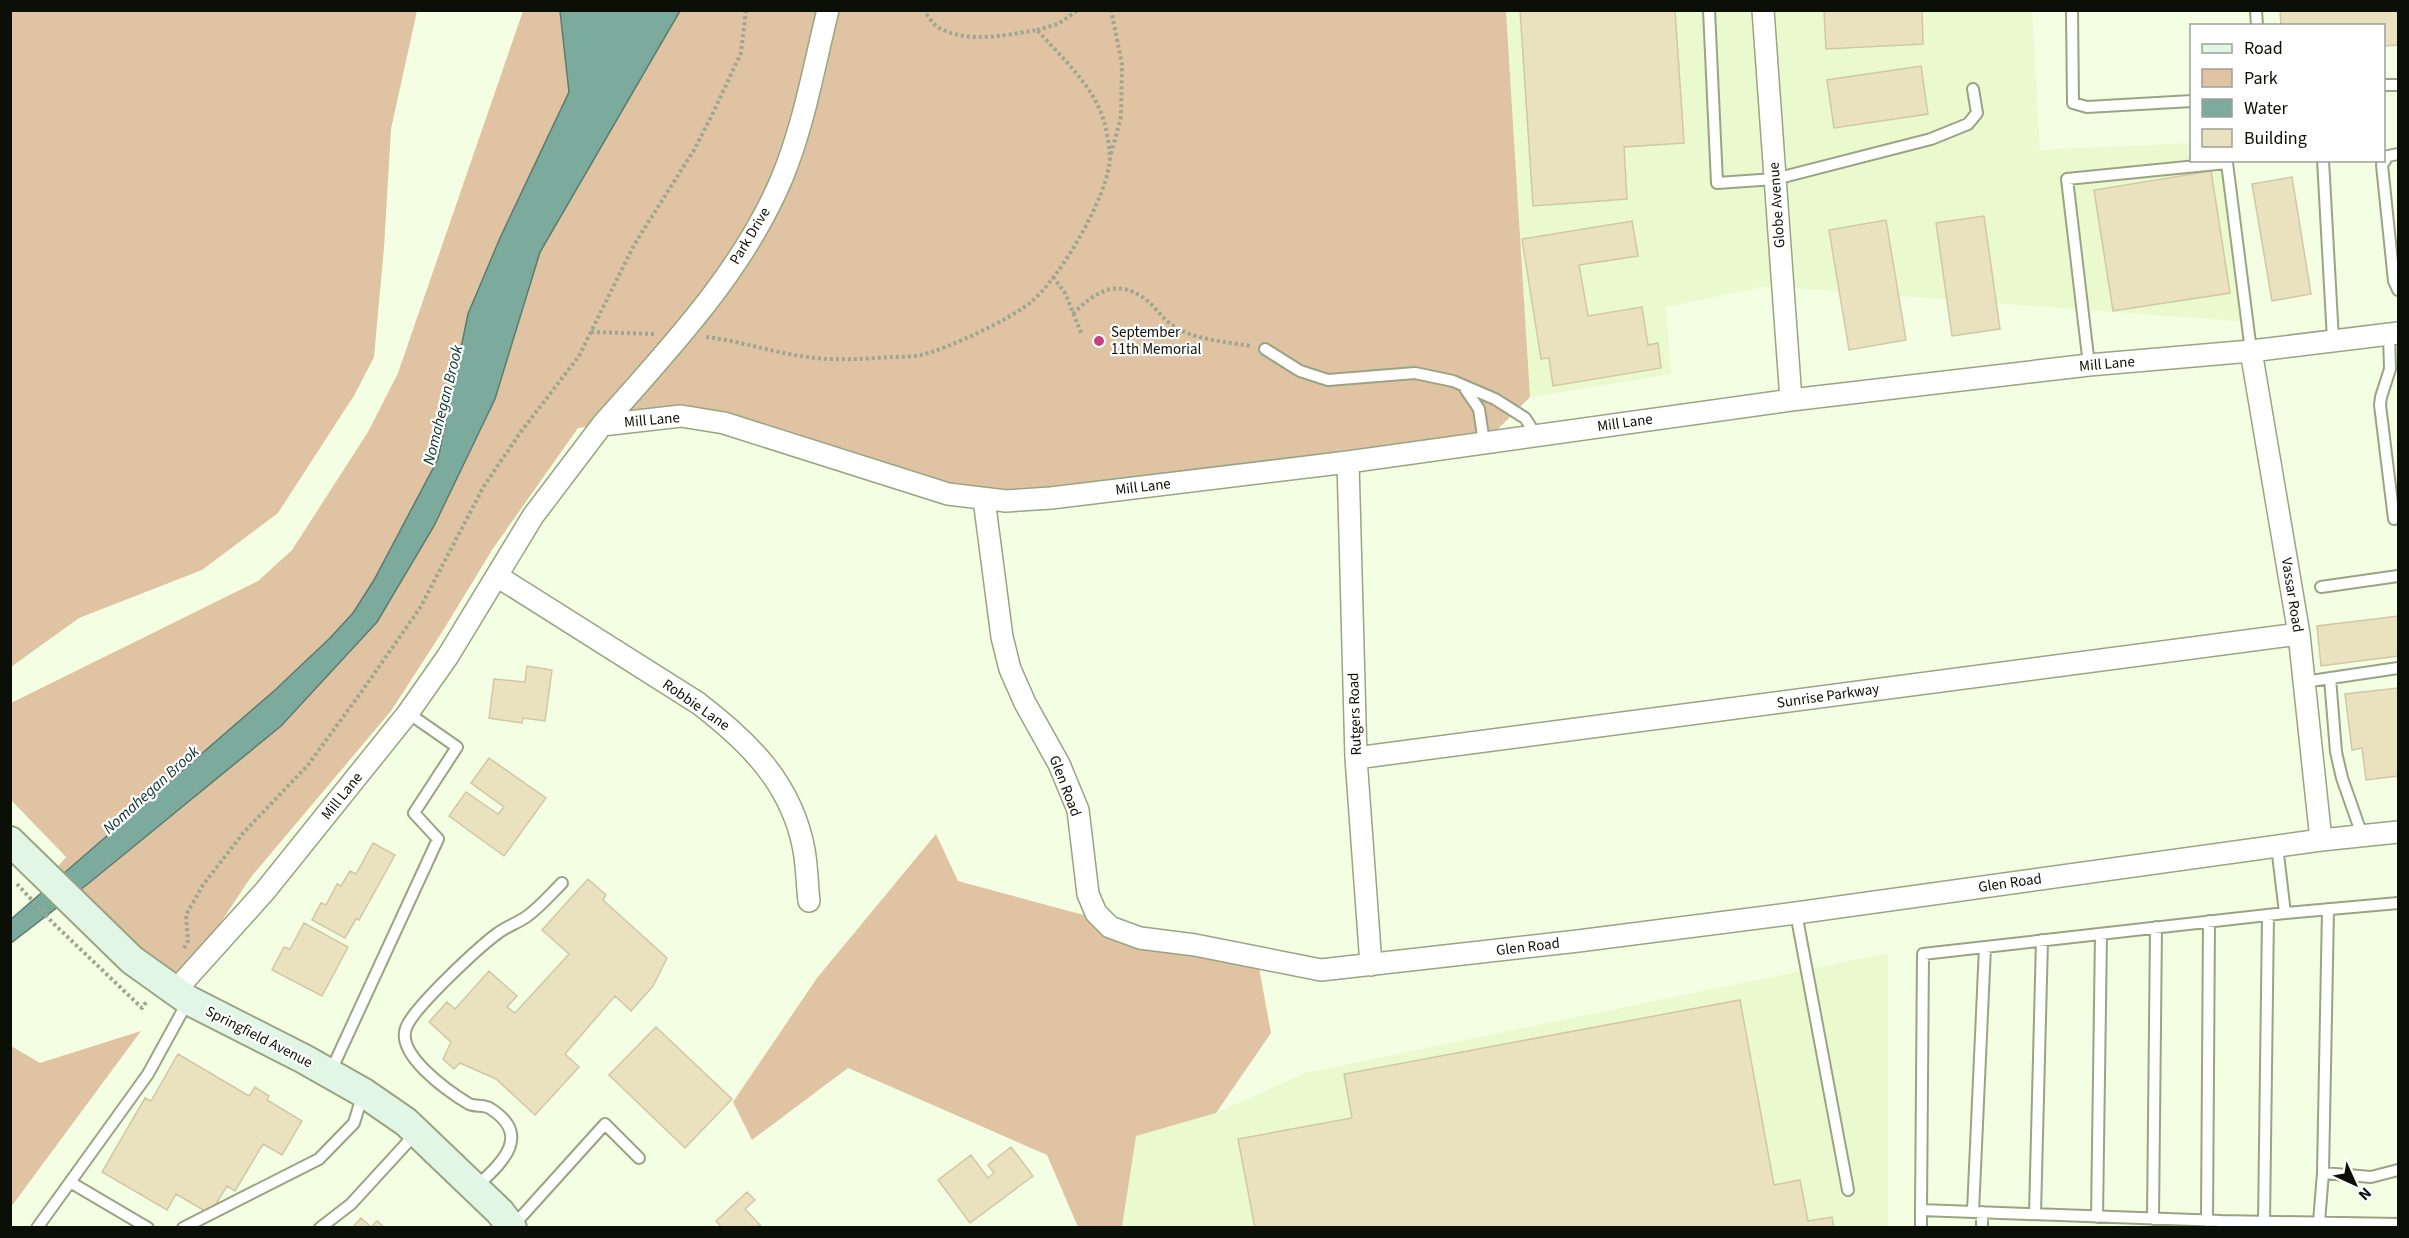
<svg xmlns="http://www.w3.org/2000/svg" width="2409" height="1238" viewBox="0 0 2409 1238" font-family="'Source Sans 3',sans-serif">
<rect width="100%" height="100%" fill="#f4fee2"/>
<path fill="#eaf9ce" d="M1506 11H2032L2040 150 2191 143 2192 160 2233 161 2249 322 1767 286 1666 307 1671 374 1530 397Z
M1888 953V1227L1122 1228 1136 1136 1216 1113 1305 1073Z"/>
<path fill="#e0c3a2" d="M11 10 417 11 391 129 384 248 374 357 355 394 278 513 202 570 79 618 11 667Z
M523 11H1506L1530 397 1484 443 1006 501 724 423 602 425 578 428 492 550 444 629 391 711 251 877 175 991 48 878 66 857 11 800V703L258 581 292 550 368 432 398 373Z
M936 834 958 881 1258 962 1271 1033 1216 1113 1136 1136 1122 1227H1078L1047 1155 848 1068 752 1140 733 1102 817 978Z
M141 1031 11 1207V1046L40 1063Z"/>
<path fill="#7cab9d" stroke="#5a7c6f" stroke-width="1.5" d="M560 11H680L540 252 495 399 434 526 377 622 281 726 89 883 11 943 10 920 274 691 330 638 353 613 374 580 438 459 468 314 500 238 569 92Z"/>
<path fill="#eae2be" stroke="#d0c8a5" stroke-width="1.5" d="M1520 10H1675L1684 143 1624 147 1627 199 1533 206Z
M1824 10H1922L1923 44 1826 49Z
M2280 10H2398V45L2384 46V26H2281Z
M1921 66 1928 114 1834 128 1827 80Z
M2211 171 2230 293 2113 311 2094 190Z
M2292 177 2311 294 2272 301 2252 184Z
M1984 216 2000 329 1952 336 1936 223Z
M1886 220 1906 340 1849 350 1829 230Z
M1632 221 1638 256 1579 265 1588 316 1642 307 1648 345 1658 343 1661 368 1553 386 1549 358 1541 359 1522 239Z
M2398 616V656L2321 666 2317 626Z
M527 666 552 670 545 721 523 718 522 723 489 718 494 679 525 682Z
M2398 688V776L2366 780 2362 748 2352 750 2345 694Z
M489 758 546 798 504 856 449 816 466 792 498 814 504 807 471 783Z
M373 843 395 855 359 920 356 919 345 938 312 920 321 903 326 905 337 884 341 886 350 871 356 874Z
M588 879 606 895 603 900 667 958 653 986 631 1011 615 996 565 1054 579 1067 535 1115 496 1079 460 1063 454 1069 443 1059 451 1042 429 1022 447 1002 455 1009 489 971 517 996 507 1007 515 1013 569 954 542 930Z
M304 923 348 947 322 996 272 970 284 947 290 949Z
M1740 1000 1774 1185 1800 1180 1808 1221 1832 1217 1834 1228H1255L1238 1139 1352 1118 1344 1074Z
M656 1027 732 1099 685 1148 609 1075Z
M178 1054 249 1096 255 1087 269 1096 267 1100 302 1121 282 1155 263 1144 235 1191 227 1186 210 1214 176 1194 167 1210 102 1172 145 1098 151 1101Z
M1011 1147 1033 1176 970 1223 938 1180 971 1155 988 1178 994 1173 988 1165Z
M747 1192 755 1200 745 1209 761 1226 722 1228 716 1221Z
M361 1218 371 1227 377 1221 385 1228H352Z"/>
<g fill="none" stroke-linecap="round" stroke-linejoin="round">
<g stroke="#99a483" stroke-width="14">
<path id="lane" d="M1709 10 1717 183 1775 179 1931 139 1968 124 1977 113 1973 89
M2072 10 2073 103 2087 107 2192 101
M2256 10 2257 26
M2384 85H2398
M2398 154 2388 156 2382 165 2394 281 2398 290
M2323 160 2333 340
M2389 334 2390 369 2381 397 2380 405 2394 519 2398 518
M1265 349 1300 371 1328 380 1415 373 1453 381 1495 399 1525 418 1536 435
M2089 365 2067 179 2227 163 2251 351
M1466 390 1479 409 1484 443
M2321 587 2398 576
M2330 678 2336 752 2342 778 2362 835
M2304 682 2398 668
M2277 846 2285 913
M1796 913 1848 1190
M330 1073 438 839 414 813 457 747 408 713
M2323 1173 2328 909
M70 1182 148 1228
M475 1188C499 1165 534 1137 491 1109 485 1104 476 1107 469 1104 449 1092 396 1055 406 1028 413 1008 479 947 498 933 506 927 517 923 526 917 539 908 551 894 562 883
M1973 1212 1985 947
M2035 1214 2042 940
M2097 1217 2101 934
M2153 1219 2156 927
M2207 1221 2209 921
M2221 1221 1921 1210 1923 954 2285 913 2398 903
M2264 1222 2268 915
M2319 1222 2323 1173 2371 1177 2398 1170
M512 1227 605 1124 639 1158
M2221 1227V1221L2398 1224
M37 1228 148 1074 188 1001
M183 1228 319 1159 354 1123 363 1093
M320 1228 351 1204 417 1132
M1921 1228V1210
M1982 1228V1212"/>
</g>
<g stroke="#99a483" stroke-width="24">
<path id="street" d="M1763 10 1791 400
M2251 351 2299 634 2321 840
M602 425C669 349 742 273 782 178 804 125 814 66 828 10
M1348 462 1356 758 1371 965
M984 499 1002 637 1010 669 1025 703 1059 764 1078 810 1088 894 1096 913 1110 927 1140 938 1195 945 1321 970 1578 941 1796 913 2321 840 2398 832
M497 576 698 703C749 742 792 784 804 850 807 866 807 884 809 901
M1356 758 2299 634
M175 991 265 891 408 713 448 656 533 516 602 425 681 416 724 423 948 494 1006 501 1051 498 1348 462 1791 400 2089 365 2251 351 2398 333"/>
</g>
<g stroke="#99a483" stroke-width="32">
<path id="secondary" d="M10 841 132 960 188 1000 304 1059 364 1093 406 1122 500 1212 512 1228"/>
</g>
<path stroke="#9ea690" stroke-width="4" stroke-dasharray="3 3" stroke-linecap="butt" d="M1037 30 1058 24 1078 10
M1111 154 1121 117 1122 64 1111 10
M1053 277 1065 293 1082 335
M1073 314C1094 293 1116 277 1145 299 1156 307 1163 320 1175 327 1196 340 1227 342 1251 346
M591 332 657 334
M706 337C741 341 774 353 808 357 835 361 862 359 890 357 900 357 911 357 921 355 947 349 1011 319 1031 302 1060 278 1110 194 1110 156 1109 145 1107 131 1104 121 1093 85 1061 57 1037 30 1006 35 969 44 939 28 933 25 928 16 924 10
M17 884 53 923 142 1008 147 1001
M184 948 188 941 186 915 203 885 244 832 308 765 362 691 420 608 484 486 520 433 579 356 634 245 694 150 712 115 741 53 746 10"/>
<use href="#lane" stroke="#fff" stroke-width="10"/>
<use href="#street" stroke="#fff" stroke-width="21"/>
<use href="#secondary" stroke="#e2f6e5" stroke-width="28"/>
</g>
<circle fill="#c84283" stroke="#fff" stroke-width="2" cx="1099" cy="341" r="6"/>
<g text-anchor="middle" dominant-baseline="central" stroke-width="4.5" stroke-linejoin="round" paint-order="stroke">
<g font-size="15" fill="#0c0f05" stroke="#fff">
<text transform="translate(1777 205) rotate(-94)">Globe Avenue</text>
<text transform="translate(750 236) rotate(-59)">Park Drive</text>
<text transform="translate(2107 364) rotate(-5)">Mill Lane</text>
<text transform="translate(652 420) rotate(-5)">Mill Lane</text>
<text transform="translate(1625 423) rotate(-8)">Mill Lane</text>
<text transform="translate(1143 487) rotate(-7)">Mill Lane</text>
<text transform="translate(2292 595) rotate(81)">Vassar Road</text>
<text transform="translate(1828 696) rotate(-8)">Sunrise Parkway</text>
<text transform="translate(696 705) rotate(35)">Robbie Lane</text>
<text transform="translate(1355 714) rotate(-92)">Rutgers Road</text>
<text transform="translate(1065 786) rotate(69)">Glen Road</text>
<text transform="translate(342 796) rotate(-51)">Mill Lane</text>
<text transform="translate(2010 883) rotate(-8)">Glen Road</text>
<text transform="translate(1528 947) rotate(-7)">Glen Road</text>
<text transform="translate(259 1037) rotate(27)">Springfield Avenue</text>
</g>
<g font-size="15" fill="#0c0f05" stroke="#fff" text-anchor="start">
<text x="1111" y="332">September<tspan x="1111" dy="17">11th Memorial</tspan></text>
</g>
<g font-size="16" font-style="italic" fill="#07352a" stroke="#fff">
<text transform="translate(443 405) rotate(-76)">Nomahegan Brook</text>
<text transform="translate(151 790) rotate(-42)">Nomahegan Brook</text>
</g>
</g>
<rect width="2409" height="1238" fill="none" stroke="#0c0f05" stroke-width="24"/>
<rect x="2190" y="24" width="195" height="138" fill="#ffffff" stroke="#9e9f9b" stroke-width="1.5"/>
<rect x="2202" y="44" width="30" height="9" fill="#e2f6e5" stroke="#9e9f9b" stroke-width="1.5"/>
<text x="2244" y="54" font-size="18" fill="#0c0f05">Road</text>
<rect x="2202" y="69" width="30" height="18" fill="#e0c3a2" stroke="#9e9f9b" stroke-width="1.5"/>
<text x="2244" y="84" font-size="18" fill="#0c0f05">Park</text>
<rect x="2202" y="99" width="30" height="18" fill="#7cab9d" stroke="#9e9f9b" stroke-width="1.5"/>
<text x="2244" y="114" font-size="18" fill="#0c0f05">Water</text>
<rect x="2202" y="129" width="30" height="18" fill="#eae2be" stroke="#9e9f9b" stroke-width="1.5"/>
<text x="2244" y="144" font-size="18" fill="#0c0f05">Building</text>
<g transform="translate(2355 1184) rotate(135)" stroke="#ffffff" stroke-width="4.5" paint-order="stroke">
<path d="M0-4.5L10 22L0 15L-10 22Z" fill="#0c0f05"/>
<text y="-9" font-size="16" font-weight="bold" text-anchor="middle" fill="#0c0f05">N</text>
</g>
</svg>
